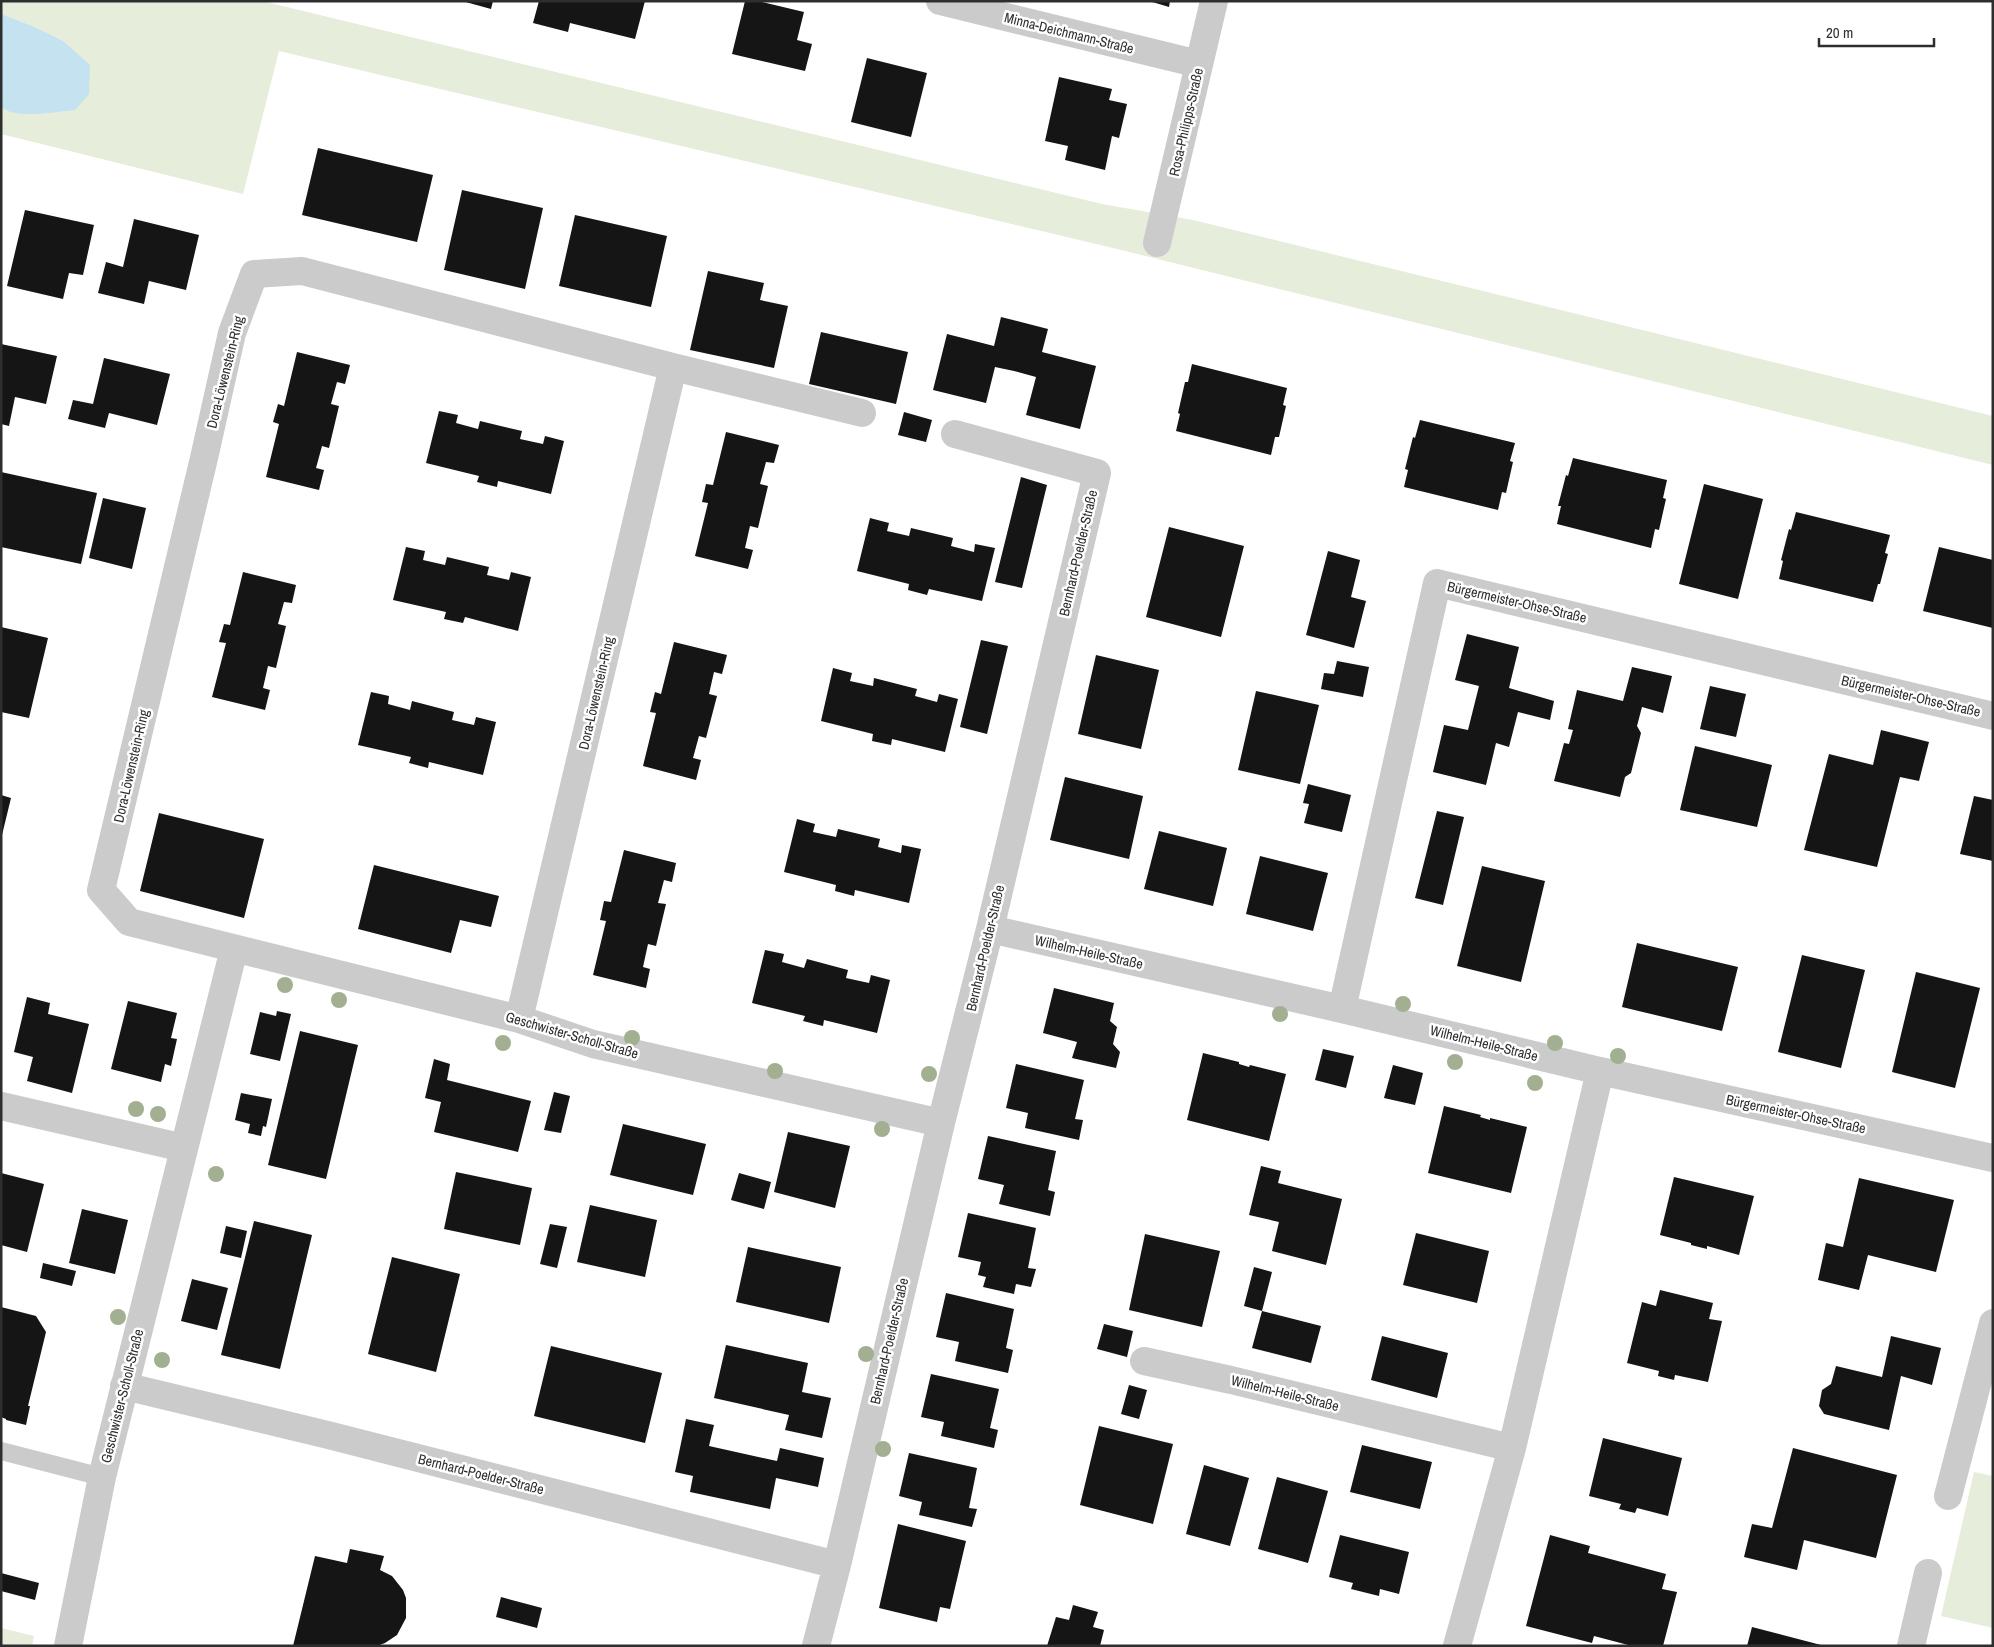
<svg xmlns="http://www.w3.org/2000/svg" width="1994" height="1647" viewBox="0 0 1994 1647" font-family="'Archivo Narrow',sans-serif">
<rect width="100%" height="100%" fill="#fff"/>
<path fill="#e6edda" d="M1 1H262L1102 204 1193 220 1993 416V465L1113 248 279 51 243 194 1 134V108L7 111 30 25 1 14Z
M1974 1472 1993 1476V1628L1941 1616Z
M1 1628 34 1636 32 1646H1Z"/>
<path fill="#c4e2ef" d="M1 14 30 25 63 41 90 65 89 94 75 110C54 112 20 119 1 108Z"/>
<path fill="#151515" d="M462 1H493L491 9Z
M539 1H645L635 39 570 23 568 32 533 23Z
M745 1H758L804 12 797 40 812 44 805 71 732 54Z
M1149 1H1170L1169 7Z
M867 58 927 73 911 137 851 122Z
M1059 77 1112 89 1109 100 1127 104 1119 138 1112 136 1105 170 1065 160 1068 146 1045 141Z
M318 148 433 175 417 242 302 215Z
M462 190 543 208 525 289 444 270Z
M25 210 94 225 83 275 69 273 63 299 7 286Z
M575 215 667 236 651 307 559 286Z
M134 219 199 235 186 290 149 281 144 304 98 293 106 262 123 267Z
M708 271 764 283 760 300 788 306 774 368 690 350Z
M1001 317 1048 329 1042 352 1096 366 1080 429 1026 415 1036 377 1014 371 995 367 986 403 933 390 947 334 994 346Z
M821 332 908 352 896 404 809 384Z
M1 344 57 356 46 404 15 397 9 426 1 424Z
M297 352 350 365 345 384 337 382 331 404 339 406 329 448 322 446 316 468 324 470 319 490 266 477 279 424 273 422 278 404 284 406Z
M104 358 170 374 157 425 109 413 105 428 68 419 73 400 93 404Z
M1192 364 1287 388 1283 405 1286 406 1279 437H1275L1271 455 1176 431 1180 414 1178 413 1185 382H1188Z
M439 411 458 415 456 423 478 429 480 421 522 431 520 439 543 444 545 436 564 441 551 494 498 481 497 487 477 482 479 476 426 463Z
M904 412 932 420 926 442 898 435Z
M1420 420 1515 443 1510 461 1513 462 1506 493 1502 492 1498 510 1404 487 1408 470 1405 469 1413 437 1415 438Z
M726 432 779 445 774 463 766 462 760 484 768 486 758 528 750 526 745 548 753 550 748 569 695 556 708 503 702 502 706 484 713 485Z
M1573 458 1667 480 1663 498 1666 499 1659 530 1655 529 1651 548 1557 524 1561 506H1558L1566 475 1568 476Z
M1 472 97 493 81 564 1 547Z
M1021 477 1047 485 1022 588 995 582Z
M1704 484 1763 499 1738 599 1679 584Z
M103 498 146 508 132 569 89 558Z
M1796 512 1890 535 1885 553 1888 554 1880 584H1878L1873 602 1779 579 1783 561 1781 560 1789 529 1791 530Z
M870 518 889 523 887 531 909 536 911 528 953 538 951 546 974 552 975 544 995 548 982 601 929 589 927 595 908 590 909 584 857 571Z
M1169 527 1244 546 1221 637 1146 617Z
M406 547 425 551 423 560 445 565 447 557 489 567 487 575 509 580 511 572 531 577 518 631 465 617 463 623 444 619 446 612 393 600Z
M1939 547 1993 560V628L1923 611Z
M1328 551 1360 560 1351 597 1366 601 1354 648 1306 635Z
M243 572 296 585 292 603 284 602 278 624 286 626 276 668 268 666 263 688 270 690 265 710 212 697 226 643 219 642 224 624 230 625Z
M1 627 48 638 29 718 1 712Z
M1467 634 1519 647 1509 688 1554 701 1550 720 1518 712 1509 747 1496 743 1486 785 1433 772 1444 725 1468 730 1479 686 1455 680Z
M981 640 1008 646 987 734 960 727Z
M674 642 727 655 722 674 714 672 709 694 717 696 706 738 699 736 693 758 701 760 696 780 643 766 656 713 650 712 655 692 661 694Z
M1096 655 1159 670 1141 749 1078 734Z
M1337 661 1369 667 1363 697 1321 689 1324 673 1334 674Z
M1632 667 1672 676 1663 713 1642 707 1637 726 1641 733 1631 773 1625 777 1620 797 1554 781 1564 743 1569 744 1573 730 1568 729 1577 690 1623 701Z
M833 668 852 673 850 681 873 686 874 678 917 689 915 696 937 702 939 694 958 699 945 752 892 739 891 745 872 741 873 734 821 721Z
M1710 686 1746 694 1736 737 1700 729Z
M1256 691 1319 705 1300 784 1238 770Z
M371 692 389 696 388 704 410 710 412 701 454 712 452 720 474 725 476 717 496 722 483 775 429 762 428 768 409 763 411 757 358 745Z
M1881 730 1929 742 1919 781 1900 777 1877 867 1804 850 1829 754 1873 765Z
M1695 746 1772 765 1757 827 1680 810Z
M1065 777 1143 796 1129 859 1050 840Z
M1308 784 1351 795 1342 832 1304 823 1309 804 1303 803Z
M1 795 11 798 2 835H1Z
M1974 796 1993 800V861L1960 854Z
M1437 811 1464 817 1443 905 1415 898Z
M159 813 264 839 244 918 140 891Z
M797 819 815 824 813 832 836 837 838 829 880 839 878 847 901 853 902 845 921 849 909 903 855 890 854 896 835 891 836 885 784 872Z
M1159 831 1227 848 1213 906 1144 889Z
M624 850 676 863 672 882 664 880 658 903 666 904 656 946 648 944 643 967 650 969 646 988 593 975 606 921 600 920 604 901 611 902Z
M1260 856 1328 873 1313 931 1246 914Z
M374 865 499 896 491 927 460 920 451 953 358 929Z
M1482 866 1545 881 1521 982 1457 966Z
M1637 943 1738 967 1722 1031 1622 1007Z
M765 950 784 954 782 962 804 968 807 959 848 970 846 978 869 983 871 975 890 980 877 1033 824 1020 823 1026 803 1021 805 1016 752 1003Z
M1802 955 1865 970 1841 1068 1778 1052Z
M1916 972 1980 988 1955 1088 1892 1072Z
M1054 988 1114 1003 1110 1021 1117 1027 1113 1044 1120 1052 1116 1068 1072 1058 1077 1042 1043 1033Z
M27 997 50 1003 48 1014 89 1024 72 1093 27 1081 33 1057 14 1052Z
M128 1001 177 1013 171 1038 177 1039 171 1066 165 1064 161 1082 111 1069Z
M277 1011 291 1014 280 1061 250 1054 260 1012 276 1016Z
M300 1031 358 1045 326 1179 268 1165Z
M1323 1049 1354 1056 1346 1088 1315 1080Z
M1203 1053 1239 1062V1064L1249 1067 1250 1065 1286 1074 1269 1141 1187 1120Z
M434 1059 450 1064 447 1080 531 1101 518 1152 434 1132 441 1102 425 1098Z
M1016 1064 1084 1080 1075 1119 1083 1120 1079 1140 1025 1128 1028 1113 1006 1108Z
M1393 1065 1423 1073 1415 1105 1384 1098Z
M554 1092 570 1096 561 1133 544 1130Z
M241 1093 272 1099 266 1127 263 1126 261 1136 248 1133 250 1124 235 1120Z
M1444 1106 1481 1115 1480 1117 1490 1120V1118L1527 1127 1511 1193 1428 1173Z
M623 1124 706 1144 693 1195 610 1175Z
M788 1132 850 1146 835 1208 774 1192Z
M988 1136 1056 1151 1048 1190 1055 1192 1050 1216 999 1204 1004 1185 978 1179Z
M1261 1166 1281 1171 1278 1183 1342 1199 1326 1265 1272 1251 1279 1222 1249 1215Z
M456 1172 532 1188 520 1245 444 1229Z
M1 1173 44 1184 27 1252 1 1245Z
M739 1173 771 1182 764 1209 731 1200Z
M1674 1177 1754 1196 1739 1255 1707 1246V1249L1691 1245V1243L1660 1235Z
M1859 1178 1954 1200 1936 1272 1868 1255 1859 1290 1818 1280 1826 1243 1843 1247Z
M590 1205 657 1220 645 1277 577 1262Z
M82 1209 128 1220 115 1274 69 1263Z
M968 1213 1036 1228 1028 1268 1036 1269 1031 1287 1016 1284 1014 1294 983 1287 986 1277 978 1275 981 1262 958 1257Z
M254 1221 312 1235 280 1369 221 1355Z
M550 1224 567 1227 557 1268 540 1264Z
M226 1226 247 1231 241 1258 220 1253Z
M1416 1233 1489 1251 1477 1303 1403 1285Z
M1145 1234 1220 1251 1202 1327 1129 1310Z
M748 1247 841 1267 829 1323 736 1302Z
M392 1257 460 1274 436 1372 368 1354Z
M43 1263 76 1271 72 1286 40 1278Z
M1254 1267 1272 1272 1262 1311 1244 1306Z
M192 1279 228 1288 217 1330 181 1321Z
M1660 1290 1713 1303 1709 1319 1722 1321 1708 1382 1675 1375 1674 1380 1658 1376 1659 1371 1627 1363 1642 1302 1656 1306Z
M946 1293 1014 1309 1006 1348 1013 1350 1008 1373 955 1361 959 1342 936 1337Z
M1 1307 36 1316 46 1332 28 1406H30L26 1425 6 1420V1419L1 1417Z
M1262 1311 1321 1326 1311 1363 1252 1348Z
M1104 1324 1133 1331 1127 1357 1097 1349Z
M1382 1336 1448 1353 1437 1398 1371 1380Z
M1891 1336 1941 1348 1932 1385 1901 1376 1889 1430 1824 1414 1819 1406 1822 1390 1831 1384 1836 1366 1882 1377Z
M726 1345 808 1363 802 1392 831 1398 822 1438 785 1430 789 1415 714 1398Z
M551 1346 662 1373 645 1443 534 1416Z
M931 1374 999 1389 990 1428 998 1430 994 1448 941 1436 944 1422 921 1417Z
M1129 1385 1147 1390 1139 1419 1121 1414Z
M686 1419 714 1425 709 1446 777 1461 780 1448 824 1458 818 1487 776 1478 770 1509 690 1492 693 1476 675 1472Z
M1099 1426 1173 1444 1153 1524 1080 1505Z
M1603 1438 1682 1458 1668 1516 1637 1508 1635 1513 1619 1509 1621 1504 1589 1496Z
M1362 1445 1432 1462 1420 1509 1350 1492Z
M1793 1448 1897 1475 1876 1558 1804 1540 1797 1570 1744 1557 1752 1524 1772 1528Z
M909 1453 977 1468 969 1508 977 1509 972 1527 919 1515 922 1502 899 1496Z
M1204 1465 1249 1478 1230 1546 1186 1534Z
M1277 1477 1328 1491 1308 1563 1258 1549Z
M898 1524 966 1541 950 1609 940 1607 937 1622 879 1608Z
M1340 1535 1409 1552 1399 1594 1380 1589 1379 1596 1351 1589 1353 1583 1329 1577Z
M1550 1535 1590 1546 1588 1553 1666 1574 1662 1589 1677 1592 1663 1646H1632L1594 1636 1592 1643 1526 1626Z
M350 1549 384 1556 380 1570 392 1576 403 1590 406 1598V1618L397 1635 385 1643 377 1646H293L315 1556 347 1563Z
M1 1573 39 1583 35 1600 1 1591Z
M501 1597 542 1608 537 1628 496 1617Z
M1073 1605 1098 1612 1093 1627 1104 1630 1100 1646H1047L1056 1617 1069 1620Z
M1752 1627 1821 1645V1646H1747Z"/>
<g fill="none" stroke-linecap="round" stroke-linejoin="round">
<path stroke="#cbcbcb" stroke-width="18" d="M1 1451 102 1477"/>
<path stroke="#cbcbcb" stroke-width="28" d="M940 1 1199 64
M1157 243 1214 1
M673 367 862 413
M990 929 1342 1009 1600 1071 1512 1448 1457 1646
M1342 1009 1437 583 1993 716
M519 1019 673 367 302 271 254 274 232 333 204 458 101 890 129 922 519 1019 593 1044 941 1123
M1600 1071 1993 1158
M1 1106 184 1148
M1144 1361 1231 1380 1512 1448
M124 1386 328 1435 837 1565
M1948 1496 1993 1323
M68 1646 102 1477 234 949
M816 1646 837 1565 941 1123 990 929 1097 473 955 434
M1911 1646 1928 1573"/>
</g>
<g fill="#a2af91">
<circle cx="285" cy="985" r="8"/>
<circle cx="339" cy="1000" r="8"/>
<circle cx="1403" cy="1004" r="8"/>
<circle cx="1280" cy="1014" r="8"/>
<circle cx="632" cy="1038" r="8"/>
<circle cx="503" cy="1043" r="8"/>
<circle cx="1555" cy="1043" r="8"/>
<circle cx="1618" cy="1056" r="8"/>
<circle cx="1455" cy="1062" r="8"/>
<circle cx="775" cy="1071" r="8"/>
<circle cx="929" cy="1074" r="8"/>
<circle cx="1535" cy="1083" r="8"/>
<circle cx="136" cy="1109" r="8"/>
<circle cx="158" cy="1114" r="8"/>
<circle cx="882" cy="1129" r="8"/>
<circle cx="216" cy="1174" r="8"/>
<circle cx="118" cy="1317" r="8"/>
<circle cx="866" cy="1354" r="8"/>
<circle cx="162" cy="1360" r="8"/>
<circle cx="883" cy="1449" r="8"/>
</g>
<g text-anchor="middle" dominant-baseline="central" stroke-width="5" stroke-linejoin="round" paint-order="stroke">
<g font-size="14" fill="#2e2e2e" stroke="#fff">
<text transform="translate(1069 33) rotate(14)">Minna-Deichmann-Straße</text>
<text transform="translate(1186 122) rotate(-77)">Rosa-Philipps-Straße</text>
<text transform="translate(225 372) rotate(-76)">Dora-Löwenstein-Ring</text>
<text transform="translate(1078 553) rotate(-77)">Bernhard-Poelder-Straße</text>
<text transform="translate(1517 602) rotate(13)">Bürgermeister-Ohse-Straße</text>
<text transform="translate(596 693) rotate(-77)">Dora-Löwenstein-Ring</text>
<text transform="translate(1911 696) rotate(13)">Bürgermeister-Ohse-Straße</text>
<text transform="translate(131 766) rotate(-77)">Dora-Löwenstein-Ring</text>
<text transform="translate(985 948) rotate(-77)">Bernhard-Poelder-Straße</text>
<text transform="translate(1089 952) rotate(13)">Wilhelm-Heile-Straße</text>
<text transform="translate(572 1035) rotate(16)">Geschwister-Scholl-Straße</text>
<text transform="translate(1484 1043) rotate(14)">Wilhelm-Heile-Straße</text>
<text transform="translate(1796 1114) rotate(12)">Bürgermeister-Ohse-Straße</text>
<text transform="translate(889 1341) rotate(-77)">Bernhard-Poelder-Straße</text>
<text transform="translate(1285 1393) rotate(14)">Wilhelm-Heile-Straße</text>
<text transform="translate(122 1396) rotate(-76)">Geschwister-Scholl-Straße</text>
<text transform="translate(481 1474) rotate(14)">Bernhard-Poelder-Straße</text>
</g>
</g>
<rect width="1994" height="1647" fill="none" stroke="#2e2e2e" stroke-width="5"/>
<path d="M1819 38v8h115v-8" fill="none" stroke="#2e2e2e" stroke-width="2.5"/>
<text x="1826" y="38" font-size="15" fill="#2e2e2e" stroke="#ffffff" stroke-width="4" paint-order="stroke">20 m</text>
</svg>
